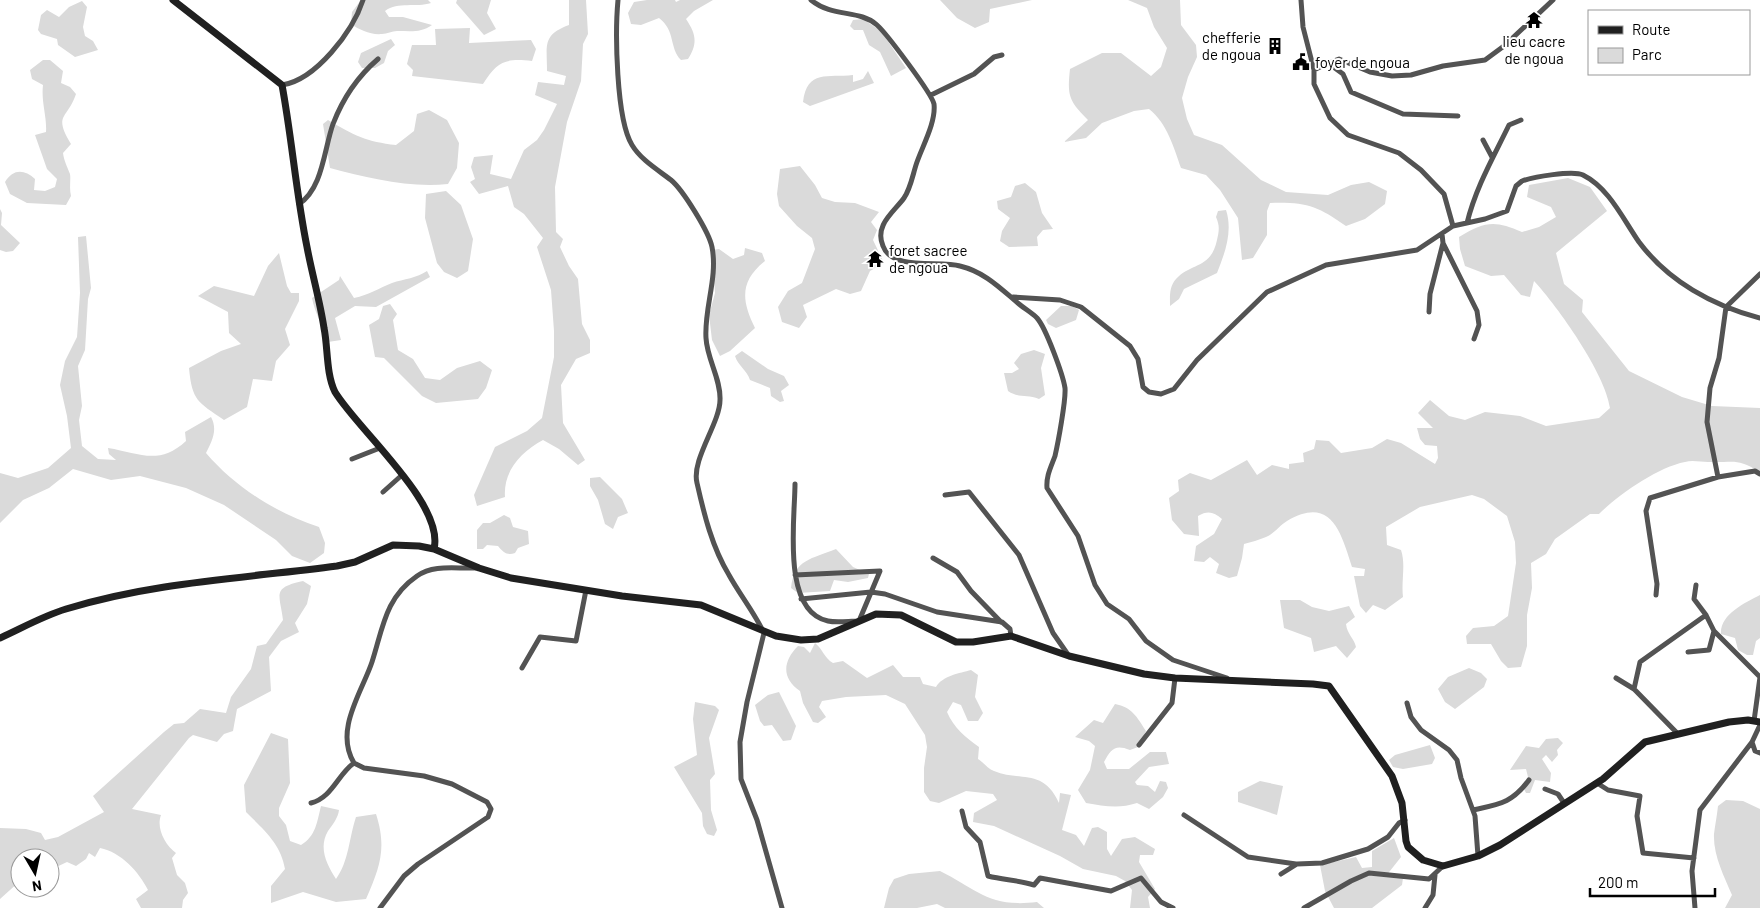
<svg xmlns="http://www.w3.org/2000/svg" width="1760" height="908" viewBox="0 0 1760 908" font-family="Barlow,sans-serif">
<rect width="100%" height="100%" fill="#fff"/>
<path fill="#dadada" d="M361 0H428L431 3C416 8 398 1 385 11L389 17H403L432 25C421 33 411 31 397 31 392 31 387 34 382 34 370 35 360 30 351 24L352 12Z
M457 0H491L487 13 496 29 484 35 456 3Z
M569 0H586L588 34 583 44 581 81 567 122 555 187 556 232 563 239 560 247 569 266 578 279 582 324 590 340V353L576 359 561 385 563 423 585 460 578 465 559 449 543 440C521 452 503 471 505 497L477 506 474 495 495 447 527 431 542 418 554 357V331L551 290 537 247 543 238 524 214 514 207 508 186 479 194 470 182 475 179 471 167 474 157 493 155 490 174 511 179 524 150 537 140 544 130 557 104 535 95 538 82 564 85 566 76 547 71C547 45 542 35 569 25Z
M647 0H675L676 2 680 0H713L694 11 686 19C696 34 698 43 688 59L681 60C669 48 676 31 659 18L641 25 631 24 628 13 634 2Z
M940 0H1032L990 9 989 22 975 28 957 18Z
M1128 0H1180L1181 25 1196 45 1197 57 1188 77 1182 98 1187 119 1194 135 1222 145 1261 180 1286 192 1328 195 1351 185 1369 182 1387 191 1385 204 1365 219 1346 226C1317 206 1307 202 1270 203L1267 211V235L1253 258 1242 260 1238 218 1220 190 1206 175 1181 168C1174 148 1167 123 1149 109L1134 111 1102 123 1086 138 1064 142 1088 120C1069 101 1067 96 1070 69L1102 53H1121L1151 76 1161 67 1167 48 1154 27 1147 8Z
M82 1 87 7 83 27 85 36 93 41 98 50 75 57 58 45 57 39 41 34 38 30 41 15 47 10 59 17 69 7Z
M863 19 881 31 906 68 891 76 880 52 869 45 863 30H854L850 26 853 20Z
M470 28 469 43 531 40 536 49 532 61C506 58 497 61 483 84L412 76 413 70 407 64 412 45H436L435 29Z
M391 39 395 45 388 51 384 63 375 68H362L358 62 361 53Z
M43 60H50L63 71 61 83 70 87 76 94C67 120 53 114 71 144L63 153C64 161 67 166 70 174 71 180 69 188 71 196L66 205 27 203 10 194 5 182C13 169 24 169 35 179L34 190 45 191 55 187 57 179 47 169 35 135 46 132C47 116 41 102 43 85L32 79 30 70Z
M868 71 874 83 810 106 803 102C807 69 828 78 853 75V82L863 79Z
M429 110 447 120 459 143 457 168 448 184C408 188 368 178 330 168L323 124 328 120C353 135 367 142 396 145L414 131 417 114Z
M800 166 815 185 822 198 835 202 855 203 879 212 871 222 877 230 873 240 884 263 870 271 861 291 850 294 836 289 803 305 807 317 799 328 782 322 778 307 788 291 802 283 815 249 812 238 797 226 779 206 777 194 780 169Z
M1568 178 1590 187 1607 211 1556 253 1564 284 1583 300 1582 312 1629 371 1682 397 1712 406 1760 408V472C1736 457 1734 463 1708 462 1701 462 1692 460 1685 462 1658 467 1618 495 1599 514H1590L1555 539 1546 554 1531 563 1532 588 1527 615V646L1521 667 1508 668 1501 661 1491 644H1467L1466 636 1473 628 1494 626 1508 616 1516 563 1515 542 1507 516 1484 499 1472 495 1420 507 1386 527 1387 545 1401 550C1406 565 1401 581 1403 597L1385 610 1373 605 1366 613 1360 606 1354 576H1364L1365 569 1352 567C1341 532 1331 495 1287 521 1280 525 1274 534 1266 537 1259 540 1251 542 1244 544L1242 558 1237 576 1229 578 1216 573 1219 564 1210 557 1204 562 1194 561 1196 546 1214 534 1222 519C1214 512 1208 510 1198 516L1199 536 1184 534 1172 520 1169 498 1179 491 1178 480 1190 473 1211 480 1247 460 1257 475 1272 465 1289 469V464L1304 462 1303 453 1314 449 1316 440 1329 441 1341 453 1372 448 1387 439 1401 443 1435 464 1438 458 1437 446 1425 445 1420 439 1417 428H1433L1418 413 1430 400 1449 416 1465 420 1485 412 1520 416 1546 426 1599 418 1610 408C1605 373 1558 307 1534 281L1530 297 1521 295 1504 275 1491 276 1465 266 1460 249 1459 237C1485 221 1495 220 1522 232L1539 227 1556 217 1551 207 1527 197 1529 185Z
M1025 183 1036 192 1042 213 1053 229 1043 230 1037 237 1038 246 1009 247 1000 241 1002 231 1010 218 998 209 997 201 1011 197 1015 186Z
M446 191 461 205 473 239 468 271 457 278 444 272 437 263 425 218 426 194Z
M0 209 2 213 1 225 20 243 13 251 6 252 0 250Z
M1226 210C1233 231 1225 253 1217 273L1184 289 1179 299 1170 306C1170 296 1169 287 1176 279 1192 262 1211 269 1217 240 1219 231 1220 226 1216 217L1218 211Z
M86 236 91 288 88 299 85 350 78 366 82 406 79 420 82 446 98 459 116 460 109 454 108 448C139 453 159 466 186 441L185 432 211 417C218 430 212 441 206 453 235 487 276 513 319 527L325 543 324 553 310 563 292 556 276 540 224 505 186 488 140 476 111 480 73 469 49 488 23 500 0 523V473L18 478 48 468 71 448 67 416 60 385 65 361 77 337 80 293 78 237Z
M745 248 762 253 765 261C740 281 741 300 755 328L730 351 720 356 712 340 709 315 715 293 712 250 719 249 733 259 744 255Z
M279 253 287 286 291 293H299V301L285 329 290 345 276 361 272 381 253 379 247 407 224 420C198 402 192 401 189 368L221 351 241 344 229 333 228 312 198 296 214 286 254 296 268 266Z
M427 271 430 277 376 307 355 306 335 318 341 340 328 342C324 326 315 315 312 298L339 280 340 276 354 298C369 295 379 288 392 283 404 279 417 278 427 271Z
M390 304 397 314 393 320 398 350 413 359 425 378 440 380 457 368 480 361 492 370 486 388 478 399 436 403 422 396 384 358 375 357 369 325 379 319 383 306Z
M1061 306H1072L1079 310 1076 320 1056 328 1048 324 1046 320Z
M1034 350 1045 354 1041 368 1045 395 1039 399C1027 394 1020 399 1008 391L1004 373H1012L1019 369 1014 363 1021 354Z
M742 351 768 369 784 376 789 385 781 391 784 401 780 402 771 396 770 388 750 380C747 370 738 366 735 356Z
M600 477 622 499 628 513 618 517 613 529 605 524 598 500 590 486V478Z
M504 515 510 518 513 527 528 531 529 544 518 548 515 553C507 556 503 552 498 546L487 545 483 549H477V530L483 523H490Z
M836 549 853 567 869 574 868 578 848 582 834 580 830 591 798 593 791 588C794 559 812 559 836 549Z
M303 581 311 586 307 604 295 623 299 632 281 641 269 657 271 691 237 709 233 731 224 734 217 742 193 735 189 738 132 809 161 815C156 828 165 845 176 853L172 858 177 875 185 883 188 893 183 900 182 908H141L136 899 148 890C139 872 121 852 100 848L95 857 89 853 86 859 76 866 67 862 50 870V858H20V881L0 899V828L26 829 41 833 45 840 58 837 104 812 93 796 164 732 174 724 184 723 200 709 226 713 231 697 251 669 257 646 266 644 283 620C280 594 271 588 303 581Z
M1760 595V638L1756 641 1753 655H1747L1738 650 1735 638 1721 634C1720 614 1745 603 1760 595Z
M1280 600H1300L1312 607 1329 611 1349 606 1355 617 1346 624C1347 634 1354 638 1356 647L1347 658 1336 646 1314 652 1311 638 1284 628Z
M815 643C823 649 824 658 833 663L843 661 867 678 893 665 903 677H920L923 684 936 687C942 676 960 673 971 670L978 675 975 697 983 713 978 721H968L961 705 953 702 947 712C954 728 965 737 979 747L978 759C983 762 988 769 994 771 1021 782 1043 768 1059 803L1060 793 1071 795 1062 830 1076 835 1084 846 1092 828 1098 827 1107 832V849L1111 856 1122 839 1135 837 1155 849 1153 855H1140L1139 862 1155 889 1148 897 1150 908H1130L1132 890 1125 881 1116 876 1083 869 1060 856 994 826 973 822 974 813 997 800 993 794 966 791 939 803 930 801 924 792V768L927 747 925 735 905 704 886 695 846 697 822 701 819 707 826 717 818 723 813 722 803 703 800 691C781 678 783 661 798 646L804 647 810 653Z
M1469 668 1481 673 1487 679 1484 687 1455 709 1445 702 1438 689 1448 677Z
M779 692 796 726 791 740 783 741 772 725 764 726 760 721 755 705 768 695Z
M695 702 715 706 719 710 709 738 715 774 710 780 711 810 717 830 714 836 707 834 703 826 702 813 674 767 697 755 693 719Z
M1115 704C1132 707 1137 717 1146 731L1138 747 1130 750C1115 744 1111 749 1104 762L1107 769H1129L1150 752H1166L1169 764 1149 767 1135 782 1137 785 1148 786 1155 792 1160 781 1166 782 1168 788 1163 797 1149 809 1137 803C1119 809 1104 806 1086 803L1078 790 1090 770 1095 746 1089 741 1075 737 1094 720 1103 723Z
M271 733 288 739 290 783 279 808V816L286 825 290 841 301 845C316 836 317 822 321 806L339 810C338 818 333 824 328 831 318 848 327 865 336 879 349 861 349 838 356 817L376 814C387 848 380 867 366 899L336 902 303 892 271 903V886L285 869C281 844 264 830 246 812L244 785Z
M1558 738 1563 743 1557 750 1558 755 1552 762 1546 755 1542 759 1551 773 1550 782 1535 780 1530 793H1526L1522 785 1528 777 1526 769 1510 770 1526 746 1539 748 1546 739Z
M1430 745 1435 758 1432 764 1403 769 1393 767 1389 760 1395 755Z
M1260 781 1283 786 1277 815 1238 802V792Z
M1726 800 1743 801 1760 809V908H1725L1732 895C1724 876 1713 855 1714 834 1715 825 1717 816 1718 806Z
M1394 838 1401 857 1386 876 1403 878 1402 885 1372 908H1334L1325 891 1320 865 1356 857 1362 868 1372 867V851Z
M940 871C977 889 988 908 1037 902L1044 908H945L937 904 917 908H884L889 888 894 879 909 874Z"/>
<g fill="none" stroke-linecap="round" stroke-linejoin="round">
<path stroke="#535353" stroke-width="5" d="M618 0C615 32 616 119 632 145 641 160 658 170 671 180 683 190 709 232 712 247 718 278 704 308 706 338 707 359 721 379 720 400 720 423 691 460 697 483 704 514 712 547 729 575 740 595 754 612 764 633L747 702 740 742 741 779 757 820 782 908
M811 0C833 18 859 9 877 25 887 34 932 94 934 104 936 122 923 145 917 162 913 173 911 188 904 198 894 212 874 225 883 246 892 271 940 260 960 266 985 272 1001 289 1019 304 1025 309 1032 313 1037 318 1046 328 1063 375 1065 388 1066 400 1058 443 1055 456 1051 467 1046 476 1047 488L1078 536 1095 585 1107 604 1129 619 1146 641 1173 660 1227 678
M1301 0 1303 27 1314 70V84L1330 118 1348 135 1399 153 1421 170 1444 194 1453 226
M1328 63 1339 59 1370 72 1392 76 1411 75 1443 66 1485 60 1504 46 1553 0
M1314 70 1328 63 1343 74 1351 92 1403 114 1458 116
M282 85C316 80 353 31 363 0
M931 95 974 74 994 57 1002 55
M1483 140 1492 157
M299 204C323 188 324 149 333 124 343 98 357 77 378 59
M1467 223C1476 187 1493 158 1509 125L1521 120
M1442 234 1443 243 1477 311 1479 325 1474 339
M1760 274 1726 307 1719 358 1710 388 1707 422 1718 477 1755 471 1760 474
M1013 297 1060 300 1081 307 1130 346 1138 359 1143 387 1149 392 1161 394 1174 389 1197 360 1267 292 1326 265 1417 250 1453 226 1485 219 1507 211 1516 186 1522 181C1533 177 1573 170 1583 175 1609 188 1623 219 1639 242 1668 281 1713 306 1760 318
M1429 312 1430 294 1443 243
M352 459 380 448
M383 492 402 475
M945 495 969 492 1019 555 1053 633 1069 656
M933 558 957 572 971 591 1001 622
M795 575 880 571 859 621C849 621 837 623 828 621 781 611 795 519 795 484
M1656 595 1657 584 1646 511 1650 498 1718 477
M801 599 871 592 885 594 937 612 1002 622 1010 629 1011 636
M1706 615 1714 631 1760 677 1754 721
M1688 652 1709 650 1714 631
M522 668 540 637 576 641 586 590
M1616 678 1634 689 1678 734
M1634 689 1640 662 1706 615 1694 599 1696 585
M1407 703 1411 717 1421 730 1449 750 1457 760 1461 778 1475 816 1478 856
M1752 742 1755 751 1760 753
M1139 745 1172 703 1175 678
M1597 783 1608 790 1640 796 1637 816 1643 853 1694 858
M1545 789 1558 794 1564 803
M311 803C332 798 338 774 354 763
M1473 810C1500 804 1512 803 1529 780
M962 811 966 827 980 842 988 876C1004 880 1018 880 1034 885L1040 878 1111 891 1141 878 1161 902 1173 908
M1184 815 1248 857 1296 864
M1281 874 1297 864 1322 863 1368 849 1388 837 1399 823 1405 820
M380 908 404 876 418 864 488 817 491 809 487 802 452 784 424 776 364 768 354 763C334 730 362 692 372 662 383 628 385 598 417 576 434 564 456 569 476 568
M1304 908 1351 881 1369 873 1429 879 1443 866
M1425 908 1433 895 1435 875
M1695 908 1692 871 1700 810 1752 742 1760 725"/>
<path stroke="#202020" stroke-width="7" d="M173 0 282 85C292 139 296 193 307 247 312 274 320 301 324 328 328 347 326 374 335 392 358 430 445 504 434 549
M0 638C22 628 43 616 66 609 153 582 247 578 337 566L355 562 393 545 419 546 434 549 479 568 511 578 622 596 701 605 776 636 801 640 818 639 876 614 901 615 956 642H973L1011 636 1069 656 1144 674 1175 678 1313 684 1329 686 1392 776 1402 803 1406 841 1408 847 1423 860 1443 866 1478 856 1500 845 1603 779 1645 742 1729 722 1748 720 1760 722"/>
</g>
<defs>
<g id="temple-bare" transform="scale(1.35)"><path d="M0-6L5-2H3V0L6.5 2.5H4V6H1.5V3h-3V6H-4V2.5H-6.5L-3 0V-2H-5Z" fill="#000" stroke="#fff" stroke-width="2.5" paint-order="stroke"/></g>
<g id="building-bare" transform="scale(1.35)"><path d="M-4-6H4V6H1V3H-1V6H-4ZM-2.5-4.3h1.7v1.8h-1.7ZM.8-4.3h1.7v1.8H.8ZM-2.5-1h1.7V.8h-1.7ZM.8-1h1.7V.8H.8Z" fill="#000" stroke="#fff" stroke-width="2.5" paint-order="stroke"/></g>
<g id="civic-bare" transform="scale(1.35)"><path d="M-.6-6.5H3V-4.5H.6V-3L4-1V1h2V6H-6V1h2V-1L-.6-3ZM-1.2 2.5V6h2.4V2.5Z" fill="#000" stroke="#fff" stroke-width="2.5" paint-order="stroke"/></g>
</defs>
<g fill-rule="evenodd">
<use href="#temple-bare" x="1534" y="20"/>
<use href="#building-bare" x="1275" y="46"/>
<use href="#civic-bare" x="1301" y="62"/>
<use href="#temple-bare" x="875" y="259"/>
</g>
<g text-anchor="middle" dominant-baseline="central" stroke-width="4" stroke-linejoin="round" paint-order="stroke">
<g font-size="15" fill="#000" stroke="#fff" text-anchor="start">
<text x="1261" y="37" text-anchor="end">chefferie<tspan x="1261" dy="17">de ngoua</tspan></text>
<text x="1534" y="41" text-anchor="middle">lieu cacre<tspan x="1534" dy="17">de ngoua</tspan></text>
<text x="1315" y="62">foyer de ngoua</text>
<text x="889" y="250">foret sacree<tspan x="889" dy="17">de ngoua</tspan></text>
</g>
</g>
<rect x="1588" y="10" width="162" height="65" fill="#ffffff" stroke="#999999"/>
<rect x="1598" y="26" width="25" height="8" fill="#202020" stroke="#999999"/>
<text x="1632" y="35" font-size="15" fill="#000000">Route</text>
<rect x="1598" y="48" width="25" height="15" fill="#dadada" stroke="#999999"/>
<text x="1632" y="60" font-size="15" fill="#000000">Parc</text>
<g transform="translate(35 873) rotate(171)"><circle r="24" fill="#ffffff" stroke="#999999"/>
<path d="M0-4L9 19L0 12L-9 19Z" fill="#000000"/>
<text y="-8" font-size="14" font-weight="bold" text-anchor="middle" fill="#000000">N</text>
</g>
<path d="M1590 888v8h125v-8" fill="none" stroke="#000000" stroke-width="2.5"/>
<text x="1598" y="888" font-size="15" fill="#000000" stroke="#ffffff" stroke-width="4" paint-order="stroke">200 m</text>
</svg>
